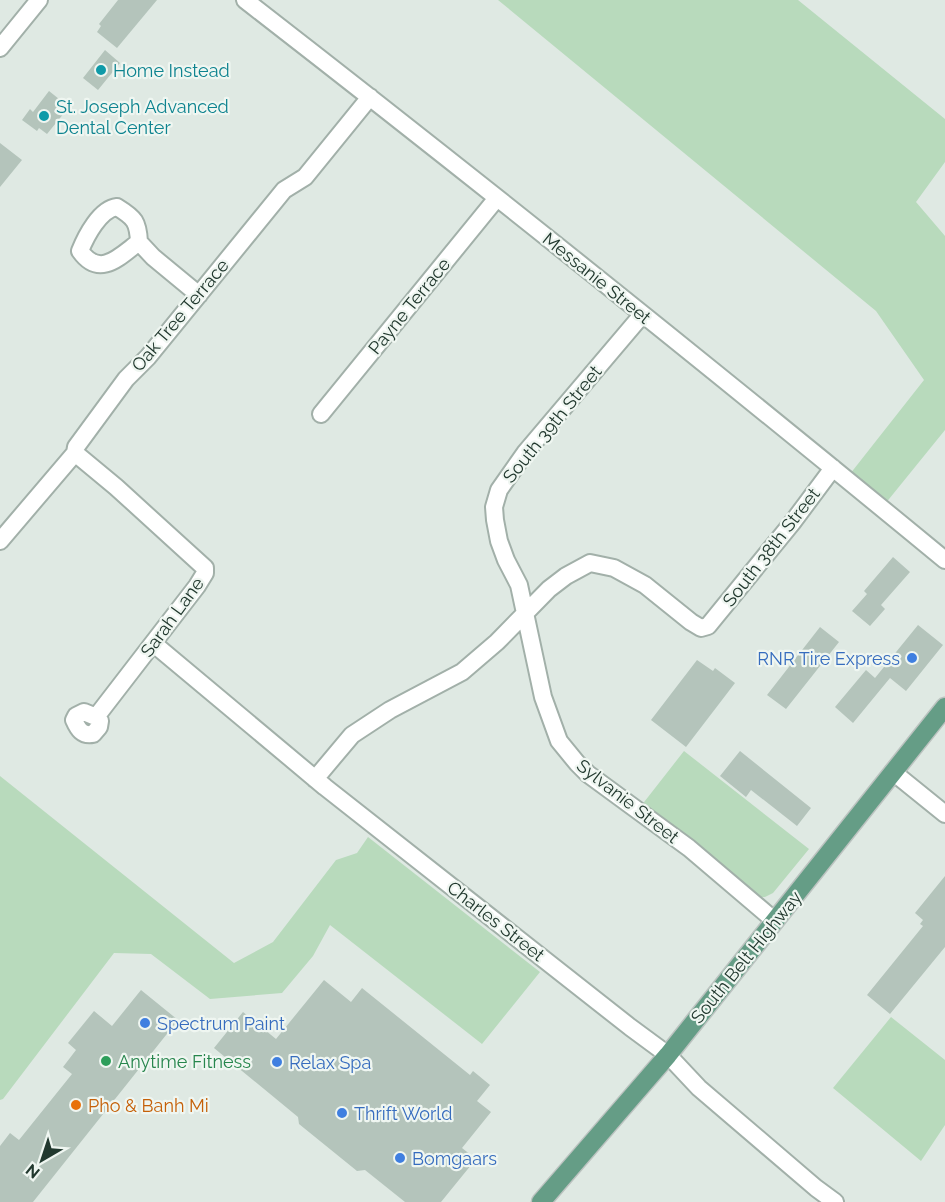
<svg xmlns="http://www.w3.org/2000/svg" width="945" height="1202" viewBox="0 0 945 1202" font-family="Raleway,sans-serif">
<rect width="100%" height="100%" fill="#dfe9e3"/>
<path fill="#b8dabc" d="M498 0H798L945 119V162L916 202 945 236V430L885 504 850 474 924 380 876 311Z
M684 751 809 849 773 893 765 897H756L641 806Z
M0 776 234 963 273 942 336 860 357 853 368 837 540 972 482 1044 330 925 313 956 282 993 210 999 151 954 114 953 3 1099 0 1100Z
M891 1017 945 1060V1125L921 1161 833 1088Z"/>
<path fill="#b4c4bb" d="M118 0H157L117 48 97 32 101 26 99 24Z
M105 50 120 63 98 90 83 78Z
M49 91 69 107 47 134 39 128 37 131 22 120 30 109 33 112Z
M0 143 22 160 0 187Z
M893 557 910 572 881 605 885 609 870 626 852 611 867 594 864 591Z
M918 625 943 645 906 691 890 678 853 723 835 707 866 670 875 678Z
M820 627 839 642 786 709 767 695Z
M697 660 713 671 715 668 735 683 686 747 651 720Z
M740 751 811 808 797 826 751 790 746 797 720 776Z
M945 876V947L890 1014 867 995 923 926 920 924 923 920 915 913Z
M324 980 351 1002 362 988 470 1075 473 1071 490 1085 477 1101 491 1112 462 1148 476 1159 441 1202H405L365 1170 357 1171 299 1124 298 1117 214 1048 243 1012 276 1039Z
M141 990 178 1020 33 1202H0V1146L10 1133 19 1140 72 1074 63 1067 76 1050 68 1043 94 1011 112 1026Z"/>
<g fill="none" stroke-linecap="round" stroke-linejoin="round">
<g stroke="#a2b0a9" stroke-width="20">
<path id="minor" d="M245 0C481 183 714 370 945 560
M0 48 39 0
M117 207C135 218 138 222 139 242 120 256 100 279 80 251 86 236 100 209 117 207Z
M139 242 153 257 199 295
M642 315 525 453 499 490 494 507 495 520 499 541 506 560 519 585 543 697 559 741 577 763 588 774 689 848 775 921
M321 414 497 198
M75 453 116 487 205 568V573L197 586 96 717
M0 541 75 453 76 447 126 379 148 357 284 190 305 177 370 97
M154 644 325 787 630 1027 668 1055 699 1088 816 1188 835 1202
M84 712 96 717 100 721 99 727 93 734C82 736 78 729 74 720L76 716Z
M893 772 945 814
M315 779 352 735 390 710 462 672 497 642 549 589 566 576 590 563 614 568 645 585 691 622 701 628 708 626 792 523 833 468"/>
</g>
<g stroke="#bcc3c0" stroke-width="21">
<path id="major" d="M541 1202 668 1055 945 707"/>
</g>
<use href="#minor" stroke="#fff" stroke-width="16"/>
<use href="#major" stroke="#659d86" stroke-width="18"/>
</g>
<g fill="#0f9aa8" stroke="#eff6f1" stroke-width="2">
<circle cx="101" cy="70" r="6"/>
<circle cx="44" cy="116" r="6"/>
</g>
<g fill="#3f7fe0" stroke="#eff6f1" stroke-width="2">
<circle cx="912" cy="658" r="6"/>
<circle cx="145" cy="1023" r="6"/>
<circle cx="277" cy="1062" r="6"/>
<circle cx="342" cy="1113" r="6"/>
<circle cx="400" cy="1158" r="6"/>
</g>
<circle fill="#2e9e5b" stroke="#eff6f1" stroke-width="2" cx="106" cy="1061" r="6"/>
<circle fill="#e8710a" stroke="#eff6f1" stroke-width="2" cx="76" cy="1105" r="6"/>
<g text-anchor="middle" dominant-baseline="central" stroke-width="4.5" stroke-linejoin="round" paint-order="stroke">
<g font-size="18" fill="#0d838f" stroke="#eff6f1" text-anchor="start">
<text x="113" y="70">Home Instead</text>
<text x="56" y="106">St. Joseph Advanced<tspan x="56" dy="21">Dental Center</tspan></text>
</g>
<g font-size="18" fill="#21382e" stroke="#eff6f1">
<text transform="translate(597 278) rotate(39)">Messanie Street</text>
<text transform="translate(409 306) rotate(-51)">Payne Terrace</text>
<text transform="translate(180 315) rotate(-50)">Oak Tree Terrace</text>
<text transform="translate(552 424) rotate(-51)">South 39th Street</text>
<text transform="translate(771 547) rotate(-52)">South 38th Street</text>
<text transform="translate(172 617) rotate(-54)">Sarah Lane</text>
<text transform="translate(628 801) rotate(38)">Sylvanie Street</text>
<text transform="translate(496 921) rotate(38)">Charles Street</text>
<text transform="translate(746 957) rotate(-51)">South Belt Highway</text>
</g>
<g font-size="18" fill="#366cbe" stroke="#eff6f1" text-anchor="start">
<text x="900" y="658" text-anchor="end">RNR Tire Express</text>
<text x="157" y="1023">Spectrum Paint</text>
<text x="289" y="1062">Relax Spa</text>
<text x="354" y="1113">Thrift World</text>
<text x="412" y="1158">Bomgaars</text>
</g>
<g font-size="18" fill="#27864d" stroke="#eff6f1" text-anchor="start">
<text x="118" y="1061">Anytime Fitness</text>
</g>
<g font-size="18" fill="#c56008" stroke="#eff6f1" text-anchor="start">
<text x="88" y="1105">Pho &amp; Banh Mi</text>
</g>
</g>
<g transform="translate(42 1160) rotate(219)" stroke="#eff6f1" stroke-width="4.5" paint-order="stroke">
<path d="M0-4.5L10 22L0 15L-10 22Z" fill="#21382e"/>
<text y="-9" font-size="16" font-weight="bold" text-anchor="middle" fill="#21382e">N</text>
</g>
</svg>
